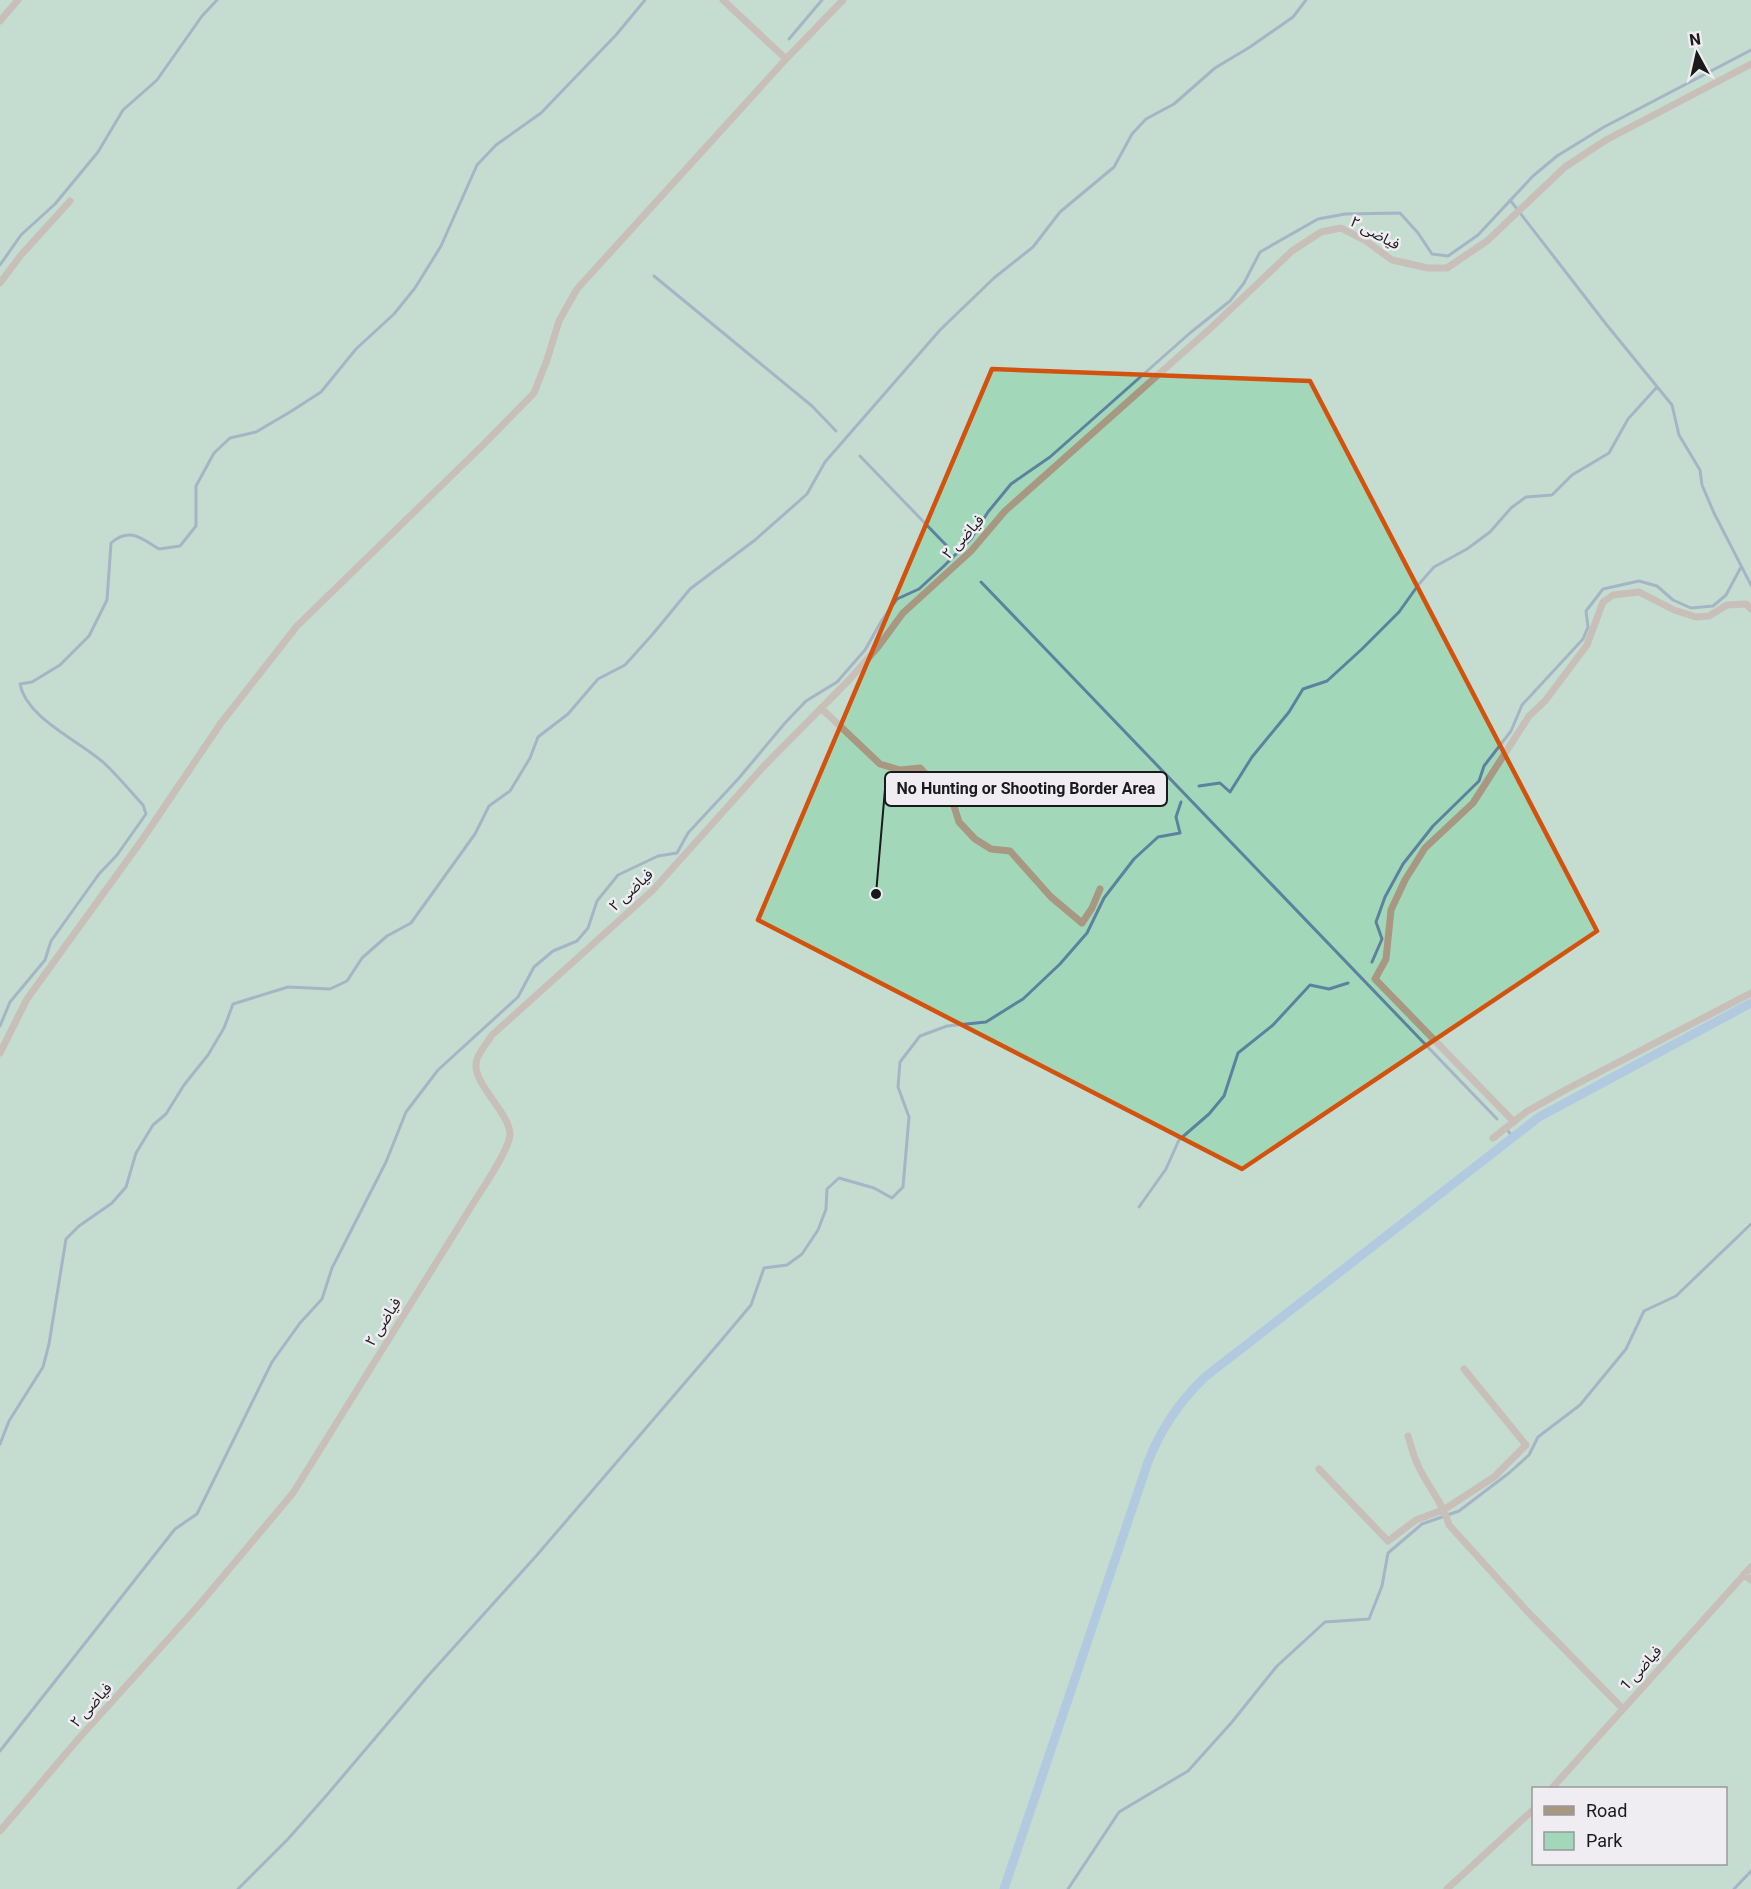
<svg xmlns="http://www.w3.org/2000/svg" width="1751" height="1889" viewBox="0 0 1751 1889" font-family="Roboto,'Noto Sans Arabic',sans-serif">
<rect width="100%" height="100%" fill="#e2e0e5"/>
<path fill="#a2d8b9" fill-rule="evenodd" d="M0 0H1751V1889H0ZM1534 1788H1726V1864H1534Z"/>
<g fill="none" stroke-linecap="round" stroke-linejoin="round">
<path stroke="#5c82a0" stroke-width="3" d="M789 39 822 0
M1510 200 1606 324 1672 405 1679 435 1700 470 1702 485 1714 513 1751 585
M0 265 21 235 55 204 98 152 123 110 157 80 202 16 217 0
M654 276 812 406 836 431
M860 456 946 545
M981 582 1497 1119
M1199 786 1220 783 1230 792 1252 757 1289 712 1303 689 1327 681 1362 649 1399 612 1419 584 1434 567 1467 549 1490 532 1511 508 1526 497 1552 495 1572 475 1609 453 1628 419 1657 387
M1372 962 1382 939 1376 922 1385 897 1403 864 1433 826 1479 781 1484 766 1511 731 1522 705 1583 639 1588 627 1586 611 1603 589 1639 581 1657 586 1673 600 1691 608 1713 606 1726 595 1741 567
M0 1026 10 1002 45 960 51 941 99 874 117 855 146 814 143 805C130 791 118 776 104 763 80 741 26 718 20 684L32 682 60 665 89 636 107 600 111 543C129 527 141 538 159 549L180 546 196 526V486L214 453 230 438 256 432 290 412 321 392 356 349 394 314 415 288 441 246 477 165 496 145 541 113 616 35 645 0
M1508 1131 1513 1137
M1139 1207 1166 1169 1179 1140 1209 1114 1224 1096 1238 1053 1273 1025 1310 985 1329 989 1348 983
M0 1444 9 1421 43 1367 49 1344 66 1239 79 1226 112 1203 126 1187 136 1153 153 1125 166 1114 184 1085 208 1055 224 1028 233 1004 288 987 330 989 347 981 362 958 387 936 411 923 475 834 489 806 510 791 530 758 538 737 568 714 598 679 625 665 652 635 690 589 755 540 807 494 825 462 940 330 994 278 1033 247 1060 212 1114 167 1132 134 1146 119 1174 104 1215 68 1250 47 1293 17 1306 0
M0 1751 175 1529 197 1514 272 1362 300 1323 322 1299 332 1268 386 1162 406 1112 438 1070 518 997 534 967 553 951 577 941 588 928 597 901 618 875 658 856 677 853 688 833 739 778 785 723 806 701 837 682 865 650 882 620 897 599 919 589 944 566 971 539 988 512 1011 484 1050 457 1190 333 1230 301 1244 283 1260 252 1318 219 1345 214 1400 213 1418 233 1432 254 1448 256 1478 235 1533 176 1557 156 1604 127 1751 50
M238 1889 288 1839 326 1796 427 1677 537 1555 719 1343 751 1305 764 1268 787 1265 802 1254 818 1230 826 1209 827 1189 839 1178 874 1188 892 1198 903 1187 909 1117 898 1087 900 1062 920 1036 947 1026 986 1022 1023 999 1060 964 1087 933 1104 898 1134 859 1158 837 1180 833 1176 817 1181 802
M1068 1889 1119 1812 1188 1771 1232 1722 1277 1666 1325 1622 1369 1619 1382 1586 1388 1553 1422 1524 1459 1511 1509 1473 1529 1455 1538 1437 1580 1405 1626 1349 1644 1311 1676 1296 1751 1224
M1734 1889 1751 1871"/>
<path stroke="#78afd9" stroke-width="9" d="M1004 1889 1148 1462C1161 1428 1179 1402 1205 1377L1539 1117 1751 1003"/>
<path stroke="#a99881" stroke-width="7" d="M723 0 786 59
M0 21 18 0
M0 283 21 255 70 201
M821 708 880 764 900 770 920 768 953 803 959 822 975 839 991 849 1010 851 1051 897 1082 923 1092 908 1100 889
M0 1053 27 999 142 840 221 723 297 626 483 445 534 393 547 360 559 321 577 289 786 59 843 0
M1514 1122 1375 979 1386 959 1391 910 1405 880 1425 848 1473 803 1529 716 1545 701 1587 645 1603 602 1613 595 1639 592 1674 610 1696 617 1709 616 1727 605 1746 604 1751 609
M1493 1138 1526 1112 1567 1089 1751 993
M1408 1436C1411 1445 1413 1455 1417 1463 1426 1485 1443 1502 1449 1525L1526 1610 1622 1708
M1319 1469 1388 1541 1416 1520 1445 1509 1494 1477 1526 1445 1464 1369
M1744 1574 1751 1580
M1552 1788 1751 1567
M0 1831 80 1737 199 1605 293 1493 474 1202C483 1188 511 1147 510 1133 508 1110 469 1081 477 1059 480 1051 487 1043 492 1035L653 890 765 765 849 680 878 647 903 613 971 551 1005 511 1213 326 1292 251 1321 232 1341 228 1366 241 1392 260 1428 268H1447L1487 241 1565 167 1606 140 1751 64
M1447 1889 1534 1809"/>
</g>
<path d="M0 0H1751V1889H0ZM992 369 1310 381 1597 931 1242 1169 758 920Z" fill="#e2e0e5" fill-opacity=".55" fill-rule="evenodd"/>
<path fill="none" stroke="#d3530e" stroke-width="4.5" stroke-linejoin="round" d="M992 369 1310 381 1597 931 1242 1169 758 920Z"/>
<g text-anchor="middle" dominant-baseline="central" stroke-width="5" stroke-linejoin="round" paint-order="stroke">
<g font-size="15" fill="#1a191b" stroke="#efedf2">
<text transform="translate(1375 233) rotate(28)">فیاضی ۲</text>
<text transform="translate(963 537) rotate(-47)">فیاضی ۲</text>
<text transform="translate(631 890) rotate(-43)">فیاضی ۲</text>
<text transform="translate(383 1322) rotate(-58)">فیاضی ۲</text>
<text transform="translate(1641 1668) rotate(-48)">فیاضی 1</text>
<text transform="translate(91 1705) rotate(-48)">فیاضی ۲</text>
</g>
</g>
<path fill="none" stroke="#1a191b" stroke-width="2" d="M876 894L885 789"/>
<circle fill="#1a191b" stroke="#efedf2" stroke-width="2" cx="876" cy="894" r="6"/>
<rect fill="#efedf2" stroke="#1a191b" stroke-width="2" x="885" y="772" width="282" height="34" rx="6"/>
<g font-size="16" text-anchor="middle" font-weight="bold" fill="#1a191b">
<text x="1026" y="794">No Hunting or Shooting Border Area</text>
</g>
<rect x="1532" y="1787" width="195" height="78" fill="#efedf2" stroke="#9a989c" stroke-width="1.5"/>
<rect x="1544" y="1806" width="30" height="9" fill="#a99881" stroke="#9a989c" stroke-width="1.5"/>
<text x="1586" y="1817" font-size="18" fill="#1a191b">Road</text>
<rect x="1544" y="1832" width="30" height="18" fill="#a2d8b9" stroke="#9a989c" stroke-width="1.5"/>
<text x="1586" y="1847" font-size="18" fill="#1a191b">Park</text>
<g transform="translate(1697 54) rotate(352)" stroke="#efedf2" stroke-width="4.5" paint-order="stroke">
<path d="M0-4.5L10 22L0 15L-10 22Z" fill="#1a191b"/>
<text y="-9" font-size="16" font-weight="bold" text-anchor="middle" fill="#1a191b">N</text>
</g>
</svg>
